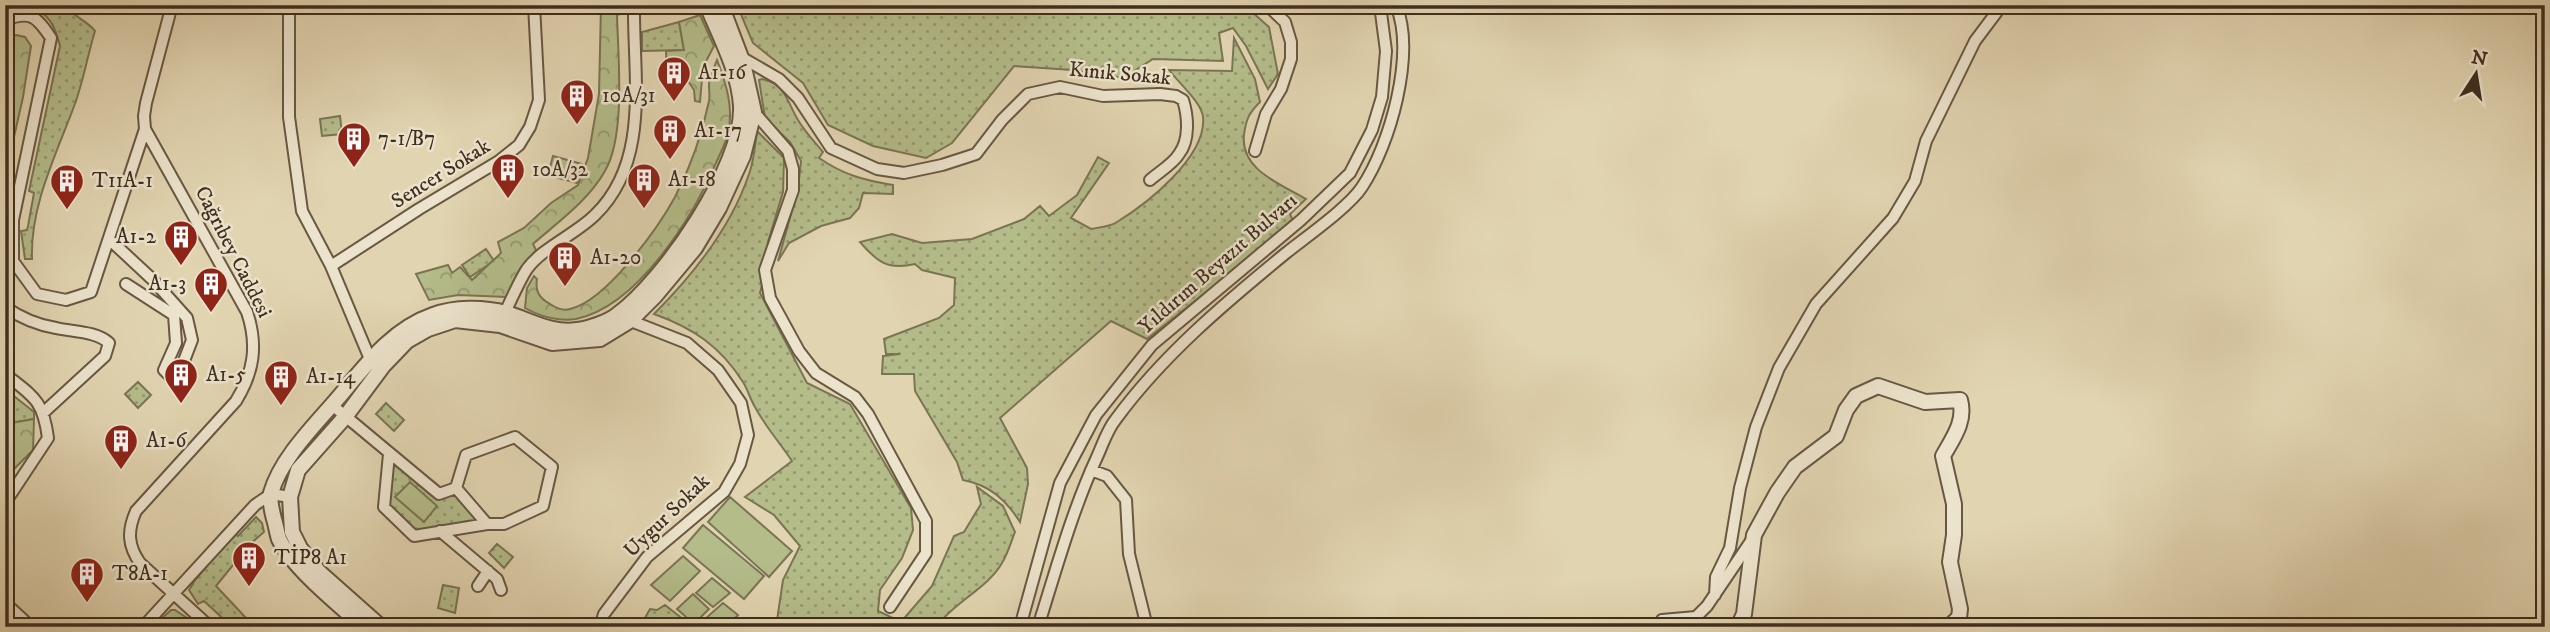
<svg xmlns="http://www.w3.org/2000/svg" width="2550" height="632" viewBox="0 0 2550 632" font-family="'IM FELL DW Pica',serif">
<defs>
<pattern id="grass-dots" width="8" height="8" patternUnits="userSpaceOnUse" patternTransform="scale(1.75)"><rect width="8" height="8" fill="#b4bc8a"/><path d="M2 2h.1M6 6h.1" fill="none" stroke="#949970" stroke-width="1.8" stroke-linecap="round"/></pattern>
<pattern id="forest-crowns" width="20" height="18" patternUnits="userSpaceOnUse" patternTransform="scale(1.75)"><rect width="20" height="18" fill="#b4bc8a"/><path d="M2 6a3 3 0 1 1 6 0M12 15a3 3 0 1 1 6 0" fill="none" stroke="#949970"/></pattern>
</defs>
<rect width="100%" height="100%" fill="#e1d4b0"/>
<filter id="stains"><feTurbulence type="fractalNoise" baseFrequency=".00286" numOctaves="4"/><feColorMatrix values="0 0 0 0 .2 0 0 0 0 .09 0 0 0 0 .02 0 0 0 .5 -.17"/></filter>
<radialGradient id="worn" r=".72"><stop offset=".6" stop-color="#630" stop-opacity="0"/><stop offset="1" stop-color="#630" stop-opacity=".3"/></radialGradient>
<path fill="url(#grass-dots)" stroke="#7a7554" stroke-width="2" d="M30 5H65C73 17 87 20 95 31 87 57 83 84 73 109 55 157 30 207 32 259H25L21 231 27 230 28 226 34 193 29 191 60 46C55 26 49 14 30 5Z
M737 5H1244L1269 27 1278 74 1268 89 1246 46 1233 28 1219 33 1223 61 1153 59 1123 78 1073 70 1014 66 952 143 926 158 873 146 828 125 803 83 753 43Z
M679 22 684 50 642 51V32Z
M1234 38 1255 79 1260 102C1249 113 1246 119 1244 135 1240 170 1281 184 1306 199L1290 214 1294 223 1147 339 1111 321 1000 418 1027 468 1028 484 1020 522C1006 500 990 485 963 480L957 462 915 391 914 374H882L883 356 900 354H886L884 339 939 318 954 305 955 278 922 270 915 264C888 270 878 263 860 242L892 234 922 243 972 239 1024 219 1040 206 1049 216 1077 195 1098 157 1109 163 1071 218 1091 229C1100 227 1110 227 1117 222 1148 203 1207 156 1203 117 1202 103 1178 82 1169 70L1232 71Z
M762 79C786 84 787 102 798 120 805 132 814 141 823 152L819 158C844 175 863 180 893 185V194L863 193 859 208 850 218 821 226 789 243 778 261 798 189 801 161 790 142 765 118 759 80Z
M340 116 342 134 322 136 320 119Z
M757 131 784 158 783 192 768 242 774 240 760 293 807 383 850 404 911 508 913 530 902 558 880 590 878 611 901 622 932 586 954 536 964 532 981 504 977 487 1003 506 1015 532C1011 542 1008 553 1002 563 987 589 954 602 936 627H776L783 580 800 546 774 515 745 497 792 461C780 443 765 426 755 407 750 399 748 390 743 382 720 346 693 328 654 314 694 274 731 228 749 174 754 161 755 145 757 131Z
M553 156 582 164 577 183 558 178 557 173 549 171Z
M486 249 494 261 470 277 462 265Z
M138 382 151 395 138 408 125 394Z
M5 389 34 412V419L5 424Z
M386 403 404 420 394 431 376 414Z
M389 454 439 494 456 488 487 524 414 536 384 507Z
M256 517 262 523 264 532 250 544 216 586 248 620 246 627H232L204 601 198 604 189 590 195 580 234 534 238 536Z
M497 544 513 557 504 568 489 553Z
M443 585 459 588 455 613 438 608Z
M665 605 693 627H640L650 609 657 610Z"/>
<path fill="url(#forest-crowns)" stroke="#7a7554" stroke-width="2" d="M601 5H628L627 12 617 15C618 56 626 135 605 171 588 201 558 222 533 244L536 250 507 297 458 295 429 300 416 274 448 265 452 273 460 267 472 280 501 253 498 242 524 228 551 203 578 185 588 158 599 94Z
M700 15 714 46 703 67 700 102 695 101 694 90 688 81H667L666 51 684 50 679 22Z
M16 35 25 37 31 46 23 97 5 177V40Z
M717 60C726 83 734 108 728 133 726 143 720 154 716 163 693 217 638 306 576 319 559 322 539 316 525 308L527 288 534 276 537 279C535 291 539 298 550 304 556 308 564 311 570 309 606 301 658 228 675 197 691 166 702 135 709 101 710 96 709 91 709 85 709 77 714 68 717 60Z
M34 419 33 450 5 478V424Z
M171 610H175L187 618 180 627H152Z"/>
<path fill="#b4bc8a" stroke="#7a7554" stroke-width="2" d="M410 482 437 506 424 522 395 497Z
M730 497 792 551 769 577 708 522Z
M703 525 764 576 744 599 683 548Z
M683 556 700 571 670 601 651 585Z
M712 578 730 593 713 607 696 593Z
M693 594 709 609 694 624 677 609Z
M723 603 738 615 727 627 697 626Z"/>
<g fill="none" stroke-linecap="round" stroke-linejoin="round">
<g stroke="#685843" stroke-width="14">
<path id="minor" d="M172 5 146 103 144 116 145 129 247 312C258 345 254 372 236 401L136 511C127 531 128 546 140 563L210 627
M289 5V117L302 211 331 266 370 359
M5 20C31 10 37 17 51 38L13 220V261L37 294 66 300 91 292 145 129
M741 57 779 79 798 98 831 148 877 169 904 173 942 165 976 154 1002 120 1028 94 1060 87 1103 96 1160 94 1176 96 1183 100C1188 116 1190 140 1179 154 1173 164 1159 172 1150 180
M754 112 788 151 793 169V190L765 270 770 298 799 351 816 373 855 397 868 414 926 521V553L890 607
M1255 151 1266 114 1281 89 1291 59V42L1285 22 1267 5
M109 239 152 279 187 318 192 340 182 366 172 378 164 370 176 343 174 315 126 284
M331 266 419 209 499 161 519 145 530 127 539 100 534 5
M5 307C21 318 37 325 56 328 73 332 96 331 109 343L105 356 43 413
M503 317C508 306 521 278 527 269 542 248 576 234 595 215 651 161 633 76 634 5
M5 374C34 397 43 400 48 438L5 503
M332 405 439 494 456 488
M515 437 552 467 543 506 504 524H487L456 488 466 455Z
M389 454 384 507 414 536 487 524
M1091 470 1107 476 1126 500 1129 554 1147 627
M440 531 497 579 501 590
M478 586 488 571
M1715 595 1716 577 1730 548 1740 488 1756 427 1779 368 1816 304 1893 218 1915 181 1926 141 1975 41 2002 5
M5 603 31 627
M143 627 255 505 271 494 290 497
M600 627 604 614 647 557 724 492 740 464 748 435 741 403 718 370 687 343 626 319
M1020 627 1060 483 1096 415 1152 345 1301 220 1350 173 1372 130 1382 97 1386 51 1380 5
M1038 627C1056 570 1072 511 1097 457 1103 444 1107 430 1116 419 1163 355 1225 303 1286 253 1306 237 1349 207 1362 187 1390 145 1416 54 1396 5
M1660 627 1662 620 1696 617 1707 606 1751 541
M1946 627 1960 614"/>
</g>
<g stroke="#685843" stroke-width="18">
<path id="tertiary" d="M375 361 383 366 345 417 298 470 290 497 292 532 300 548 319 572 381 627
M383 366 407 341 428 329 455 320 500 325 552 343 600 339 631 320 655 296 695 248 719 208 743 156 754 112 743 63 721 5
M364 627C339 605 293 568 279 539 277 533 276 525 274 519 272 511 269 500 271 493 281 458 315 425 338 398 365 366 392 329 433 315 455 307 483 307 506 313 530 320 551 334 577 330 588 329 608 322 617 315 664 281 744 165 741 106 739 71 720 37 707 5
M1738 627 1744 614 1754 535 1777 493 1795 467 1836 436 1846 410 1856 396 1878 386 1925 402 1960 400C1966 421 1953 438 1943 456L1954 504V535L1950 562 1960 609 1958 627"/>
</g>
<use href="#minor" stroke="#ece3cc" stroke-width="10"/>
<use href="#tertiary" stroke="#ece3cc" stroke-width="14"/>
</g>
<defs>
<g id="building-pin" transform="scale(1.75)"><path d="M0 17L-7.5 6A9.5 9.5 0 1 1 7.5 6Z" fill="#8f2418" stroke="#ece3cc"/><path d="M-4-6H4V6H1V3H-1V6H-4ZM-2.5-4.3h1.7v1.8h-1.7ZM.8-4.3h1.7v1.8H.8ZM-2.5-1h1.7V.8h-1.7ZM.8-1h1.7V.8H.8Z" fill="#fff"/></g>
</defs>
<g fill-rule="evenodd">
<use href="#building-pin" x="674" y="73"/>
<use href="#building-pin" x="577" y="96"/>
<use href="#building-pin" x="670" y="131"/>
<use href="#building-pin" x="354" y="139"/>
<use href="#building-pin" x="508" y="170"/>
<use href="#building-pin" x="644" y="180"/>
<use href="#building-pin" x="67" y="181"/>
<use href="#building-pin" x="181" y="237"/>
<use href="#building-pin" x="565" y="258"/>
<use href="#building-pin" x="211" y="284"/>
<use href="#building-pin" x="181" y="375"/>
<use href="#building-pin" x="281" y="377"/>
<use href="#building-pin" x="121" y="441"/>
<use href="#building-pin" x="249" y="558"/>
<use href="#building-pin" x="87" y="574"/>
</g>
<g text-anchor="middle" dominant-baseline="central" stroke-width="5" stroke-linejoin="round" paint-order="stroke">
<g font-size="21" fill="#3f2e1f" stroke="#ece3cc" text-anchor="start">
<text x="698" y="73">A1-16</text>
<text x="602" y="96">10A/31</text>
<text x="694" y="131">A1-17</text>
<text x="378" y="139">7-1/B7</text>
<text x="532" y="170">10A/32</text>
<text x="668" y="180">A1-18</text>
<text x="92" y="181">T11A-1</text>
<text x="156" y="237" text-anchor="end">A1-2</text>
<text x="590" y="258">A1-20</text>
<text x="186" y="284" text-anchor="end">A1-3</text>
<text x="206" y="375">A1-5</text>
<text x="306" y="377">A1-14</text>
<text x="146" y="441">A1-6</text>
<text x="274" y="558">TİP8 A1</text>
<text x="112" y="574">T8A-1</text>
</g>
<g font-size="21" fill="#3f2e1f" stroke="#ece3cc">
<text transform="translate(1120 74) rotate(5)">Kınık Sokak</text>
<text transform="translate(441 174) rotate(-32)">Sencer Sokak</text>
<text transform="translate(233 252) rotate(63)">Cağrıbey Caddesi</text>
<text transform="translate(1218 264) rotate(-41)">Yıldırım Beyazıt Bulvarı</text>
<text transform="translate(667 516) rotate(-44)">Uygur Sokak</text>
</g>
</g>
<rect width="2550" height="632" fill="none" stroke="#e1d4b0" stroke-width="28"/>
<rect x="7" y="7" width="2536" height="618" fill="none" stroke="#3f2e1f" stroke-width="3.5"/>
<rect x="14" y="14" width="2522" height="604" fill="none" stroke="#3f2e1f" stroke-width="2"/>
<g transform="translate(2476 74) rotate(12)" stroke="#ece3cc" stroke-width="5" paint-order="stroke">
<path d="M0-5L12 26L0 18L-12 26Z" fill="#3f2e1f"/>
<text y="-10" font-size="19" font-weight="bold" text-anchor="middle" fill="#3f2e1f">N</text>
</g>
<rect width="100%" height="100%" filter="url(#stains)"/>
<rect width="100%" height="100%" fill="url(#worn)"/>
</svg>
